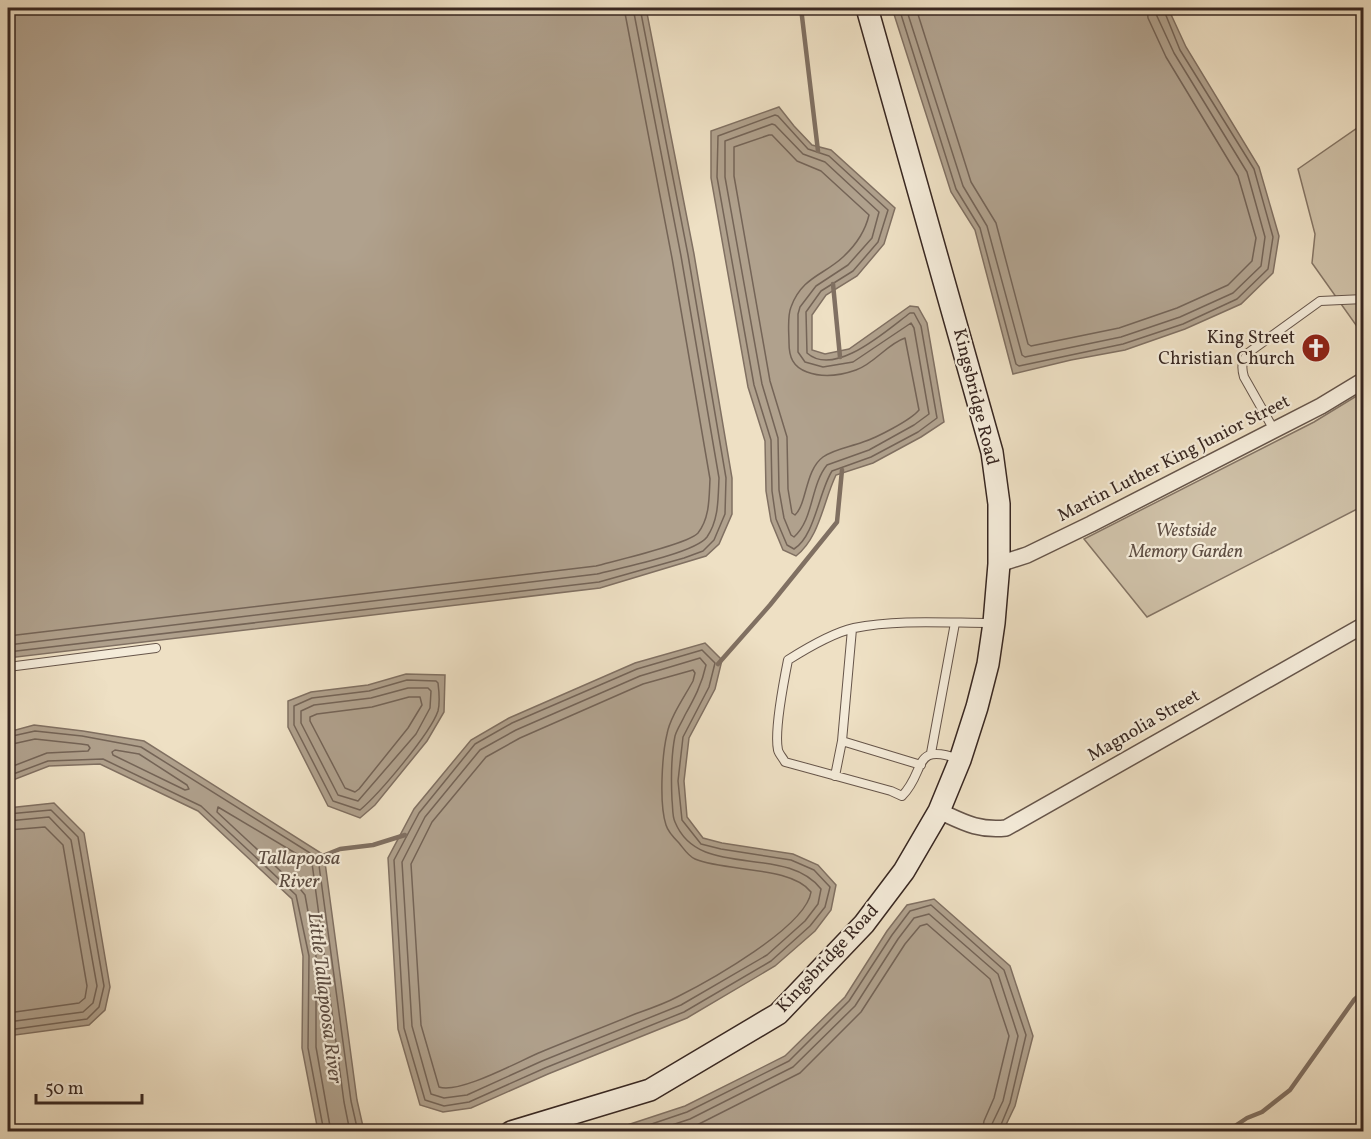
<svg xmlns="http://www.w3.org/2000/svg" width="1371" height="1139" viewBox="0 0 1371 1139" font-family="Vollkorn,serif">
<rect width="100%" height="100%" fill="#eee0c4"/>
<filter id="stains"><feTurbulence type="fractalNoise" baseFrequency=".00333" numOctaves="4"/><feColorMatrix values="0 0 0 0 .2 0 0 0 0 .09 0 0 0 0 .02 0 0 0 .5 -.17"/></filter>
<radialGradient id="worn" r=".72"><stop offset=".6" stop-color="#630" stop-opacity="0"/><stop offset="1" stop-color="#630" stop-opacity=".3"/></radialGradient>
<path fill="#cfc1a8" stroke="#847464" stroke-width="1.5" d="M1363 124V335L1312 263 1315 234 1298 169Z
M1363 392V506L1147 617 1084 539 1314 422Z"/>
<path fill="#b0a18d" stroke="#807062" stroke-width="1.5" d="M25 8H646L694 254 732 478V514L719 544 706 556 600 588 8 658V19Z
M892 8H1168L1186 47 1259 167 1279 236 1273 273 1241 304 1185 329 1125 350 1071 360 1013 374 975 230 951 192Z
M779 107 794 126 812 145 831 150 895 208 884 244 857 276 826 295 812 315V350L825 354 849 349 910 306 918 307 927 323 944 422 921 437 873 463 836 475C823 502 820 537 796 556L783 550 771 521 766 491 765 441 748 387 711 178V131Z
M705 643 722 660 715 689 689 738 684 781 687 817 703 838 722 843 793 854 818 865 836 885 831 910 815 931 775 966 687 1018 548 1074 471 1108 443 1112 420 1105 398 1029 388 858 414 809 471 740 509 718 635 663Z
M406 674 445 675 444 712 427 741 375 805 360 818 328 806 288 727V701L311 692 368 685Z
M34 725 83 731 144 741 324 855 357 1100 364 1131H318L302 1048 303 956 292 899 198 811 100 764 49 766 8 782V732Z
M54 803 84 833 110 987 105 1010 89 1025 8 1036V808Z
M934 899 1010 966 1033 1036 1015 1106 1003 1131H609L685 1106 785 1056 845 997 887 931 907 905Z"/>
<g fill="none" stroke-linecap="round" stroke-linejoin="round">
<path stroke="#746457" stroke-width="1.5" d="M899 8 956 189 980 228 1016 364 1019 366 1123 344 1183 324 1237 299 1268 269 1273 237 1254 169 1180 50 1163 8
M906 8 963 186 987 226 1022 355 1025 357 1121 337 1180 317 1233 293 1261 266 1265 237 1247 172 1174 53 1156 14V8
M916 8 971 182 996 223 1028 344 1031 346 1119 328 1177 308 1228 285 1252 261 1256 238 1238 176 1166 57 1148 18 1147 8
M775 115 778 116 808 149 829 156 888 210 878 242 853 271 821 291 806 312 807 353C835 378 887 330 910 313H914L921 326 937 418 918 432 871 457 832 471C819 491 815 536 794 549L787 545 776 519 772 491 771 440 754 385 717 177 718 136Z
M772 124 775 125 803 154 825 162 879 212 872 238 848 265 816 286 800 307 798 314V352L805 362 823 367 853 362 911 323 914 328 929 414 914 425 869 450 827 465C810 486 814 519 794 537L791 535 784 518 779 490 778 438 762 384 725 177V141Z
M769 135H772L797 161 821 171 869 215C865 232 856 245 843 257 824 275 802 277 791 307 787 317 789 332 789 343 789 357 793 367 807 372 823 378 839 376 856 370 874 364 887 344 905 338L919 410C911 420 876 438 863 442 850 447 834 449 823 457 805 470 807 504 795 515L792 513 788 489 787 437 770 381 734 176V147Z
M8 636 596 566C614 561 688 544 698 533 710 518 709 497 710 479L672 258 624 8
M8 645 597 574C620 568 695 553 707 537 719 520 718 498 719 478L681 256 633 8
M702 650 715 663 709 687 683 737 678 781 682 820 701 844 721 849 791 860 814 870 830 887 825 907 810 926 771 961 684 1012 545 1068 469 1102 444 1106 425 1100 404 1028 394 860 419 813 475 744 512 723 637 669Z
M8 652 599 582 684 558 703 551 714 540 725 514 726 478 688 255 640 8
M700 658 706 665C702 684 694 699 685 715 682 722 677 729 675 736 671 756 671 779 672 800 673 807 672 816 675 822 699 881 785 843 821 889L818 904 805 921 767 955 681 1005 542 1061 467 1095 444 1098 431 1094 412 1026 402 862 425 817 480 750 516 730 640 676Z
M693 670 695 673 693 681C685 696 670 717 667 734 662 755 659 804 666 825 668 832 674 838 679 843 684 849 688 856 695 859 726 872 791 866 811 892 806 927 709 981 677 997 664 1004 649 1009 635 1014 604 1027 572 1039 541 1052 519 1061 460 1094 439 1087L421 1025 411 864 432 822 486 757 520 738 643 684Z
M407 680 436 681 438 683C439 691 440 703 438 711 430 734 379 794 360 810L333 801 294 725V706L312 698 369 691Z
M408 688H428L431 691 430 708 416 734 358 801 338 795 301 723V711L314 705 371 698Z
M409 697H420L422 705 408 728 359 789 355 792 345 788 310 721V717L317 714 372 707Z
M8 737 35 731 82 736 141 747 318 858 351 1101 358 1132
M8 745 35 739 81 744 88 745 90 748 88 751 47 753 8 768
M115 750 139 754 187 785 189 789 185 790 113 755 112 752Z
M8 776 48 761 103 759 201 806 296 895 309 956 308 1048 324 1132
M8 814 51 810 78 837 104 986 99 1007 87 1019 8 1030
M8 821 49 817 71 840 97 986 93 1003 83 1012 8 1022
M8 830 45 827 63 845 87 986 85 998 79 1003 8 1013
M331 1132 316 1047V956L305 895 301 890 217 812 218 807 312 863 344 1102 350 1132
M628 1132 687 1112 789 1061 849 1001 892 935 910 911 931 905 1004 970 1026 1035 1010 1103 998 1132
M651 1132 690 1119 793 1067 855 1006 898 939 914 918 929 914 998 974 1018 1036 1003 1101 992 1124 991 1132
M680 1132 695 1126 800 1073 861 1012 905 944 920 926 927 924 990 979 1009 1036 994 1098 984 1121 982 1132"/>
<path stroke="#807062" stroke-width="4.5" d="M801 8 818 151
M833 284 840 357
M718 664 770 605 837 522 842 470
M320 857 340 849 373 845 405 835
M1226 1132 1247 1118 1262 1112 1290 1090 1354 1000 1364 991"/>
<g stroke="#66554a" stroke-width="10">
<path id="lane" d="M1364 261V264
M1274 430 1244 377C1241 367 1242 362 1248 353L1320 301 1364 299
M852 629 842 741 921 765
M8 667 156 648
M931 753 955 623
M959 759C911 742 927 771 902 796L891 791 785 762C783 758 779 754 778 750 774 731 784 680 788 660 807 648 832 633 854 628 897 619 948 623 992 623
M835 776 842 741"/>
</g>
<g stroke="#66554a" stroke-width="18">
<path id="street" d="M999 564 1027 555 1091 524 1321 406 1364 380
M939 811C963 822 978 831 1006 828L1364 625"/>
</g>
<g stroke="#382721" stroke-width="24">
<path id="secondary" d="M511 1132 650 1090 778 1014 864 924 904 871 939 811 960 760 977 707 988 664 994 623 999 564V504L992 452 867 8"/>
</g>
<use href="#lane" stroke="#f4ebd9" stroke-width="8"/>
<use href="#street" stroke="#f4ebd9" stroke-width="15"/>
<use href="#secondary" stroke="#f4ebd9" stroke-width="21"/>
</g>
<defs>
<g id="church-disc" transform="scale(1.5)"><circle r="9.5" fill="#8f2418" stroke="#f4ebd9"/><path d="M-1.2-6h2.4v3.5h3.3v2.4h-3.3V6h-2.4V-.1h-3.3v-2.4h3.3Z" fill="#fff"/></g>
</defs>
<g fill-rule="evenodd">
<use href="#church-disc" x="1316" y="348"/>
</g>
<g text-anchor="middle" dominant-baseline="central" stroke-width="4.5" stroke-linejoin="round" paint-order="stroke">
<g font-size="18" fill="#382721" stroke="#f4ebd9" text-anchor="end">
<text x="1295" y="338">King Street<tspan x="1295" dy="21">Christian Church</tspan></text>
</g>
<g font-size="18" fill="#382721" stroke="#f4ebd9">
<text transform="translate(975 397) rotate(76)">Kingsbridge Road</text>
<text transform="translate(1174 459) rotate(-27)">Martin Luther King Junior Street</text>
<text transform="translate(1144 726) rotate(-30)">Magnolia Street</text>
<text transform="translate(828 959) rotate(-47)">Kingsbridge Road</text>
</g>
<g font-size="18" font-style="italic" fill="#5e4e43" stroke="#f4ebd9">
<text x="1186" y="531">Westside<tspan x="1186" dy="21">Memory Garden</tspan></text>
</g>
<g font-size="20" font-style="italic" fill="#5c4c41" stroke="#f4ebd9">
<text x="299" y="859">Tallapoosa<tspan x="299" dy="23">River</tspan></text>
<text transform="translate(324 998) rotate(83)">Little Tallapoosa River</text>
</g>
</g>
<rect width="1371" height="1139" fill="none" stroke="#eee0c4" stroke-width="30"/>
<rect x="9" y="9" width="1353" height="1121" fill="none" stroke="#382721" stroke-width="3"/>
<rect x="15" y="15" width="1341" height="1109" fill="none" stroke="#382721" stroke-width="1.5"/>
<path d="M36 1094v9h106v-9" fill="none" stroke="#382721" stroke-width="3"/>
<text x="45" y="1094" font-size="18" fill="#382721" stroke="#f4ebd9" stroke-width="4.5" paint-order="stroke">50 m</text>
<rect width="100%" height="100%" filter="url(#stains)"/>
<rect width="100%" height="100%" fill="url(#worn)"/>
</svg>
